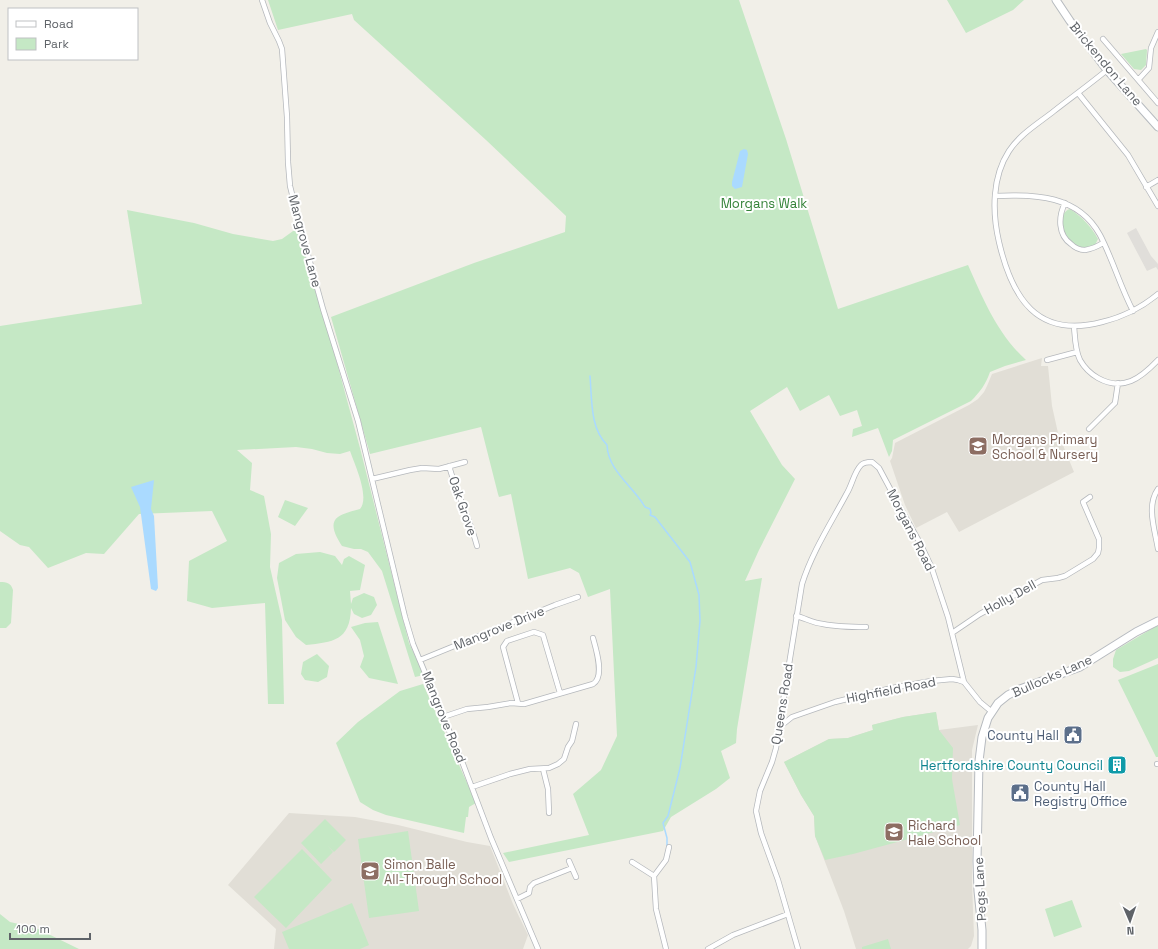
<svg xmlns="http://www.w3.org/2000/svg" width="1158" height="949" viewBox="0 0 1158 949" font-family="'Space Grotesk',sans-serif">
<rect width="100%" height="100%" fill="#f1efe8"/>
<path fill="#e0deda" d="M1136 228 1151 256 1158 264V270L1156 267 1147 271 1127 233Z"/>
<path fill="#e1ded6" d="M1042 358 1041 366H1048L1052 406 1058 433 1074 472 959 532 947 512 916 528 905 505 890 461 892 458 895 443 969 405 978 399 984 392 987 386 992 374Z
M936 712 939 730 978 725 972 750V883L974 936 971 946 968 949H856L844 911 815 836 814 816 801 795 784 762 829 739 848 738 873 730 872 725 903 717Z
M289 813 355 817 398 825 467 842 490 846 513 904 528 935 523 949H274L276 929 228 885Z"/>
<path fill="#c5e8c5" d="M268 0H739L786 139 838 309 968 265C983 299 998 335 1026 360L1005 366 990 372C986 384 980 392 971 401L893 440 892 451 889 457 878 428 852 437 853 429 862 426 857 410 840 416 829 395 800 411 787 387 750 411 782 465 795 479 759 550 745 581 762 578 737 729 736 743 721 751 730 778 716 789 671 817 663 831 509 862 503 853 589 835 573 794 601 770 617 736 610 589 588 597 579 573 570 568 528 579 511 494 499 497 498 494 481 427 370 454 331 317 474 263 565 232 566 216 486 140 354 20 352 14 278 30Z
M947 0H1024L1013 10 966 33Z
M1146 49 1147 50 1146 65 1141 70 1134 69 1121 54Z
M1070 209C1082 217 1091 226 1098 239L1095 245C1091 246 1087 249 1083 248 1076 247 1066 240 1064 233 1061 225 1060 212 1070 209Z
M127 210 194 223 233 234 273 241 282 239 300 226 360 448 409 643 424 675 415 677 382 571 368 552 361 549H354L342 546C337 538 328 524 338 517 344 513 353 511 360 509 370 497 355 465 350 451L340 454 327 453 312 449 296 447 237 450 252 463 250 490 264 496 271 534 270 567 282 620 284 704H268L265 603 212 608 187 601 189 561 227 541 212 511 139 514 104 554 86 553 48 568 29 547 20 545 0 531V326L142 304Z
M285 500 308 508 295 526 278 517Z
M320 552 335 556 342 565 344 559 349 556 365 565 360 590 350 591 351 604 353 598 364 593 374 597 377 605 371 615 362 618 354 614 351 608C350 641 333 642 306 645L296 637 285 620 277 578 279 563 296 554Z
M0 582C7 582 11 583 13 590L11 623 6 628H0Z
M378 622 398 684 369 678 360 667 364 656 360 640 351 627 365 623Z
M1158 625V658L1129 671 1120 672 1113 667V659L1116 650Z
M317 654 329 666 327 677 318 682 305 680 301 674 303 662Z
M1158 664V757H1156L1118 680Z
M423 684 476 803 469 807 468 817H466L464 833 386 815 373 810 360 802 336 743 358 722 400 691Z
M936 712 939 730 953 748 952 779 960 825 853 854 825 860 815 836 814 816 801 795 784 762 829 739 848 738 873 730 872 725 903 717Z
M325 819 346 840 334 852 328 846 333 852 321 864 301 843Z
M408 831 419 911 369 918 358 839Z
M302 849 332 880 286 928 254 897Z
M1072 900 1082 927 1054 937 1045 909Z
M352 903 369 945 360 949H289L282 932Z
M0 914 10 922 36 928 79 949H0Z
M888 939 891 949H862V947Z"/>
<path fill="#aadaff" d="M744 149 747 150 748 154 742 187 735 189 732 186V182L740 151Z
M154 480 151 509 154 516 158 588 156 591 151 589 140 507 131 487Z"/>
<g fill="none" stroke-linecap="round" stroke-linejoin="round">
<path stroke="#aadaff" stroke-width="1.5" d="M590 376C592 400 590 428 607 445 608 471 633 486 645 507L650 509 651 513 650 515 655 517 690 562 699 595 700 621 696 667 680 768 668 816 663 823 667 838V846"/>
<g stroke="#b5b8bc" stroke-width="6">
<path id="street" d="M262 0 270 23 279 41 282 49 287 117 288 162 290 186 300 226 323 309 358 421 405 617 413 644 463 764 491 838 538 949
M1103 39 1158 103
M1107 70C1090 84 1072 97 1054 111 1039 123 1020 134 1009 151 992 177 992 212 999 242 1012 298 1037 339 1102 322 1123 317 1141 308 1158 294
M1139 79 1149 68 1151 48 1158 32
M1078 93 1128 155 1158 206
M1146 187 1158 180
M995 196C1035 194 1078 195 1100 235 1113 260 1120 286 1133 311
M1065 203C1058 217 1058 235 1071 244 1075 248 1080 250 1085 250 1092 249 1098 246 1103 243
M1074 326C1075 337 1075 350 1080 360 1084 367 1091 374 1098 378 1123 392 1141 378 1158 360
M1047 360 1077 352
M1089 429 1115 403 1118 383
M449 466C457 494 470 519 477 546
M372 479 410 470 422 468 439 469 465 462
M1158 489C1146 506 1155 530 1158 549
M796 616C805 618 813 623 823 624 837 627 852 627 866 627
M952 633 980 614 1042 580 1058 578 1065 576 1093 559 1098 553 1099 548V539L1083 502 1090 497
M420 660 555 605 578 597
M518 703 503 647 507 641 534 632 543 635 560 693
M443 717 467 709 488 707 511 703 524 704 593 684C605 677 596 649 593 638
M782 725 792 717 835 702 892 688 931 681 952 679 958 680 964 682 980 702 992 712
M1157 764H1158
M543 769 548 789 549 813
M472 787 510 774 530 769 549 768 558 764 564 759 568 747 572 741 576 724
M569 861 576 877
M632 862 654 876
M517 899 529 893 530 887 534 883 572 868
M666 949 656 909 654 876 666 860 669 847
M708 949 733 935 788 914
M798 949 778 880 761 833 756 811 760 791 772 762 776 748 778 735 782 725 781 714 802 584C812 552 831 523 847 493 852 485 854 472 861 465 864 462 868 462 872 462L879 468 902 511 920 543 931 566 948 617 964 682"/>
</g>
<g stroke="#b6babf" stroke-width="9">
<path id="secondary" d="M1056 0 1070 21 1107 70 1158 127
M982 949V930L978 891 977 861 979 761 982 737 988 718 998 703 1008 695 1020 689 1080 667 1136 632 1158 621"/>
</g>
<use href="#street" stroke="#fff" stroke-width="4.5"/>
<use href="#secondary" stroke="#fff" stroke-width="7"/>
</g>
<defs>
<g id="school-square" transform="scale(1)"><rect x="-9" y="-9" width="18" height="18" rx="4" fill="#8d6e63" stroke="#fff"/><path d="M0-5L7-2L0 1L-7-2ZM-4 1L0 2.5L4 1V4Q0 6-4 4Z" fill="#fff"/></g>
<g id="civic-square" transform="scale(1)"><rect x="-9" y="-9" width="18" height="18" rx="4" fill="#5c6f8a" stroke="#fff"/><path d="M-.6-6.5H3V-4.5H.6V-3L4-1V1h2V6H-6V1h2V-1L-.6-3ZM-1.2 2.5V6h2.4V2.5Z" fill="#fff"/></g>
<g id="building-square" transform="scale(1)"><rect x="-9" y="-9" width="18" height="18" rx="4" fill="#0f9aa8" stroke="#fff"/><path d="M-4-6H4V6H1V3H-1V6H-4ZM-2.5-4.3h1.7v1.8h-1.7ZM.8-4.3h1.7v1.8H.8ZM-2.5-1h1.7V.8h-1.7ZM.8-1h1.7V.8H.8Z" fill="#fff"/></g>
</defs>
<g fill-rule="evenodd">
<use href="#school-square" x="978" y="446"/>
<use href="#civic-square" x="1073" y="735"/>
<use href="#building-square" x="1117" y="765"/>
<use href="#civic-square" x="1020" y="793"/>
<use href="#school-square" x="894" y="832"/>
<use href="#school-square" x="370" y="871"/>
</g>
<g text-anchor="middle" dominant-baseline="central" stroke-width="4" stroke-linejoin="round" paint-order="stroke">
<g font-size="13" fill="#5f6368" stroke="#fff">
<text transform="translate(1106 64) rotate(50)">Brickendon Lane</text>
<text transform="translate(305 241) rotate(75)">Mangrove Lane</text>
<text transform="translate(463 506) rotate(71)">Oak Grove</text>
<text transform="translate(911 530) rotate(63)">Morgans Road</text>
<text transform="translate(1010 597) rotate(-29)">Holly Dell</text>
<text transform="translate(499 628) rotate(-22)">Mangrove Drive</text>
<text transform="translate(1052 676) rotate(-24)">Bullocks Lane</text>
<text transform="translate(891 690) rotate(-11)">Highfield Road</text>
<text transform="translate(782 704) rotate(-81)">Queens Road</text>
<text transform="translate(444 717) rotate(68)">Mangrove Road</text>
<text transform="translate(980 889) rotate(-93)">Pegs Lane</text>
</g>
<g font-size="13" fill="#348238" stroke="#fff">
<text x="764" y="203">Morgans Walk</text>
</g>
<g font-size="13" fill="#785e54" stroke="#fff" text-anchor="start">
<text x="992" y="439">Morgans Primary<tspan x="992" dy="15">School &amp; Nursery</tspan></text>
<text x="908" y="825">Richard<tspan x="908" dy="15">Hale School</tspan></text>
<text x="384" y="864">Simon Balle<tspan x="384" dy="15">All-Through School</tspan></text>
</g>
<g font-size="13" fill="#4e5e75" stroke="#fff" text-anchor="end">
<text x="1059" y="735">County Hall</text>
<text x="1034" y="786" text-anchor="start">County Hall<tspan x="1034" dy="15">Registry Office</tspan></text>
</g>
<g font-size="13" fill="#0d838f" stroke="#fff" text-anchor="end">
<text x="1103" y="765">Hertfordshire County Council</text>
</g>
</g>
<rect x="8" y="8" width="130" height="52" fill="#ffffff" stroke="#bfc1c3"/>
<rect x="16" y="21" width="20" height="6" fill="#ffffff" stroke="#bfc1c3"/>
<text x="44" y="28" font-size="12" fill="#5f6368">Road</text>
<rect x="16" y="38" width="20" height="12" fill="#c5e8c5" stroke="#bfc1c3"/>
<text x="44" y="48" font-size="12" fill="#5f6368">Park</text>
<g transform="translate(1130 921) rotate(178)" stroke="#ffffff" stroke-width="3" paint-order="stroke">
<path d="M0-3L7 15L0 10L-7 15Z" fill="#5f6368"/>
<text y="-6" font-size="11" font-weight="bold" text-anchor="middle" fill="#5f6368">N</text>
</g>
<path d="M10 933v6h80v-6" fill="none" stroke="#5f6368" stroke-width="2"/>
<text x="16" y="933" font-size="12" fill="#5f6368" stroke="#ffffff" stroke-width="3" paint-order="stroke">100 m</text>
</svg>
